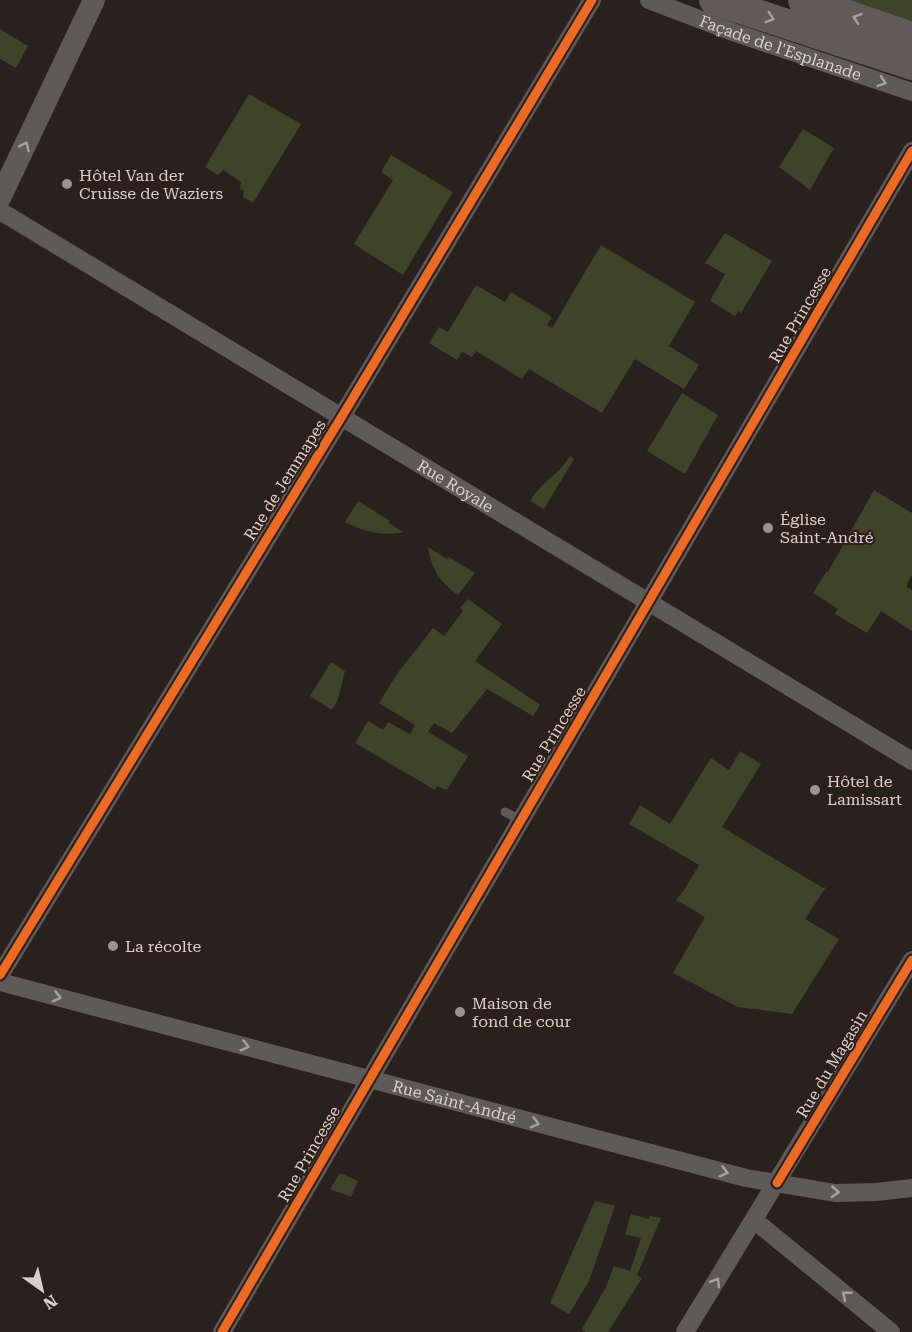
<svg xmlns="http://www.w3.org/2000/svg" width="912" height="1332" viewBox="0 0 912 1332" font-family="'Roboto Serif',serif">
<rect width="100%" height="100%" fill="#29211e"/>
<path fill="#3f4428" d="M831 0H912V28Z
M0 29 28 46 16 68 0 59Z
M249 94 301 124 253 203 243 197 244 191 240 189 241 182 223 170 218 175 205 167Z
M803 129 834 148 810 190 779 167Z
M391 155 453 192 403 275 354 244 393 180 381 172Z
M725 233 772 261 741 313 738 311 735 316 710 301 725 274 705 263Z
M601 245 695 302 669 346 699 365 684 389 635 359 602 413 529 369 522 379 476 351 472 357 462 352 457 360 429 343 439 327 448 332 476 285 505 302 511 292 552 317 547 325 552 328Z
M682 393 718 415 685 474 647 451Z
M570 456 574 459 544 509 530 501C543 480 558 476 570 456Z
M874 490 912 513V575L907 584V587L912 590V631L881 611 867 633 835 614 838 609 813 593 826 572H828Z
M358 501 390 521 389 523 403 532C384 537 362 531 345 522Z
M428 547 447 559 449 557 475 573 458 595C440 582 432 570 428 547Z
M468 599 502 624 475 661 540 705 533 716 487 689 452 733 434 723 428 732 468 756 447 790 437 786 435 790 355 743 368 721 383 730 388 722 410 734 415 725 379 703 397 674 433 628 444 636 463 611 460 608Z
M331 662 345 671C341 685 340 699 332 710L310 696Z
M740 751 761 764 722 827 823 888 826 887 805 919 839 939 792 1014 738 1007 673 973 705 917 676 900 684 890 699 865 629 824 640 805 670 824 711 758 729 770Z
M340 1173 358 1181 351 1197 330 1189Z
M595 1201 615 1206 589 1281 569 1314 550 1303Z
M631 1214 649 1219 650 1216 661 1218 637 1275 642 1278 608 1332H586L582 1329 606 1287 614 1266 630 1271 641 1238 625 1234Z"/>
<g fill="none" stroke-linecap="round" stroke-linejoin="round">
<path stroke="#5f5a5a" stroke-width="9" d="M505 812 520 820"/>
<g stroke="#5f5a5a" stroke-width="18">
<path id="s1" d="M649 0 733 32 912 92"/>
<path id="s2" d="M0 211 912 761"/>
<path d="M0 975 347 408 592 0"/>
<path id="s3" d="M0 982 746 1178 835 1193 876 1192 912 1188"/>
<path d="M754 1220 891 1332"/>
<path d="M222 1332 912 151"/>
<path d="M685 1332 912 960"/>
</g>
<path stroke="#5f5a5a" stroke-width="22" d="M0 198 94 0"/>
<path stroke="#605a5a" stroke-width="30" d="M714 0 912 65
M803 0 912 37"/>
<g stroke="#2e1f19" stroke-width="13">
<path id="cycleway" d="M0 975 347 408 592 0
M777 1183 912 960
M222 1332 912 151"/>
</g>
<use href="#cycleway" stroke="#ed6a23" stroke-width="9"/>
</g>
<defs><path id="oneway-chevron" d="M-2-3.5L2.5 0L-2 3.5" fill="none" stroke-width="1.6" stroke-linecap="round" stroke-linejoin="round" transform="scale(1.5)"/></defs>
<g stroke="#a9a19e">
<use href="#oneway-chevron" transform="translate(770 18) rotate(18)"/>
<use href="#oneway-chevron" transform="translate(857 18) rotate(-161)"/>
<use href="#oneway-chevron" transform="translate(882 82) rotate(19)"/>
<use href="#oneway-chevron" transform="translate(25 146) rotate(-65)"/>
<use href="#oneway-chevron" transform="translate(57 997) rotate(15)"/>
<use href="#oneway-chevron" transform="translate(245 1046) rotate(15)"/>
<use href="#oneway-chevron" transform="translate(535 1123) rotate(15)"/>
<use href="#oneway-chevron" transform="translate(724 1172) rotate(15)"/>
<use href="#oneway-chevron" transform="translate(835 1192) rotate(4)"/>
<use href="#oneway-chevron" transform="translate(716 1282) rotate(-59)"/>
<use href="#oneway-chevron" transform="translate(846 1295) rotate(-141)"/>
</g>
<g fill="#9c938e" stroke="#2e1f19" stroke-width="2">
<circle cx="67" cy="184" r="6"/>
<circle cx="768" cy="528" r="6"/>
<circle cx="815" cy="790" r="6"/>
<circle cx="113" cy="946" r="6"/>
<circle cx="460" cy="1012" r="6"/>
</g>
<g text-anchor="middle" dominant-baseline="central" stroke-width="4.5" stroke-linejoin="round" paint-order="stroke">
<g font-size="16" fill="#dad0cb" stroke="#2e1f19">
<text stroke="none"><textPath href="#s1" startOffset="140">Façade de l'Esplanade</textPath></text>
<text transform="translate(800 315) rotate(-60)">Rue Princesse</text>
<text transform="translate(285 480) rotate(-58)">Rue de Jemmapes</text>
<text stroke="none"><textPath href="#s2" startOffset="532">Rue Royale</textPath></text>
<text transform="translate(554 734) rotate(-59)">Rue Princesse</text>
<text transform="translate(832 1064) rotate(-59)">Rue du Magasin</text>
<text stroke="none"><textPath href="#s3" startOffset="470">Rue Saint-André</textPath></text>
<text transform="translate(309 1154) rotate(-60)">Rue Princesse</text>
</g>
<g font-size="16" fill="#dad0cb" stroke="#2e1f19" text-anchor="start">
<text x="79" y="175">Hôtel Van der<tspan x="79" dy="18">Cruisse de Waziers</tspan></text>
<text x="780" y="519">Église<tspan x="780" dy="18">Saint-André</tspan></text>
<text x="827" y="781">Hôtel de<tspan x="827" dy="18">Lamissart</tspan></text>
<text x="125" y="946">La récolte</text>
<text x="472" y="1003">Maison de<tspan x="472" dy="18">fond de cour</tspan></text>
</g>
</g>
<g transform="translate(42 1290) rotate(146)" stroke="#2e1f19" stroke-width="4.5" paint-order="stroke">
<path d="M0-4.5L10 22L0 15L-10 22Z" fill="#dad0cb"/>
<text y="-9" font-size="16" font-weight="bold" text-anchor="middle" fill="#dad0cb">N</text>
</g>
</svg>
